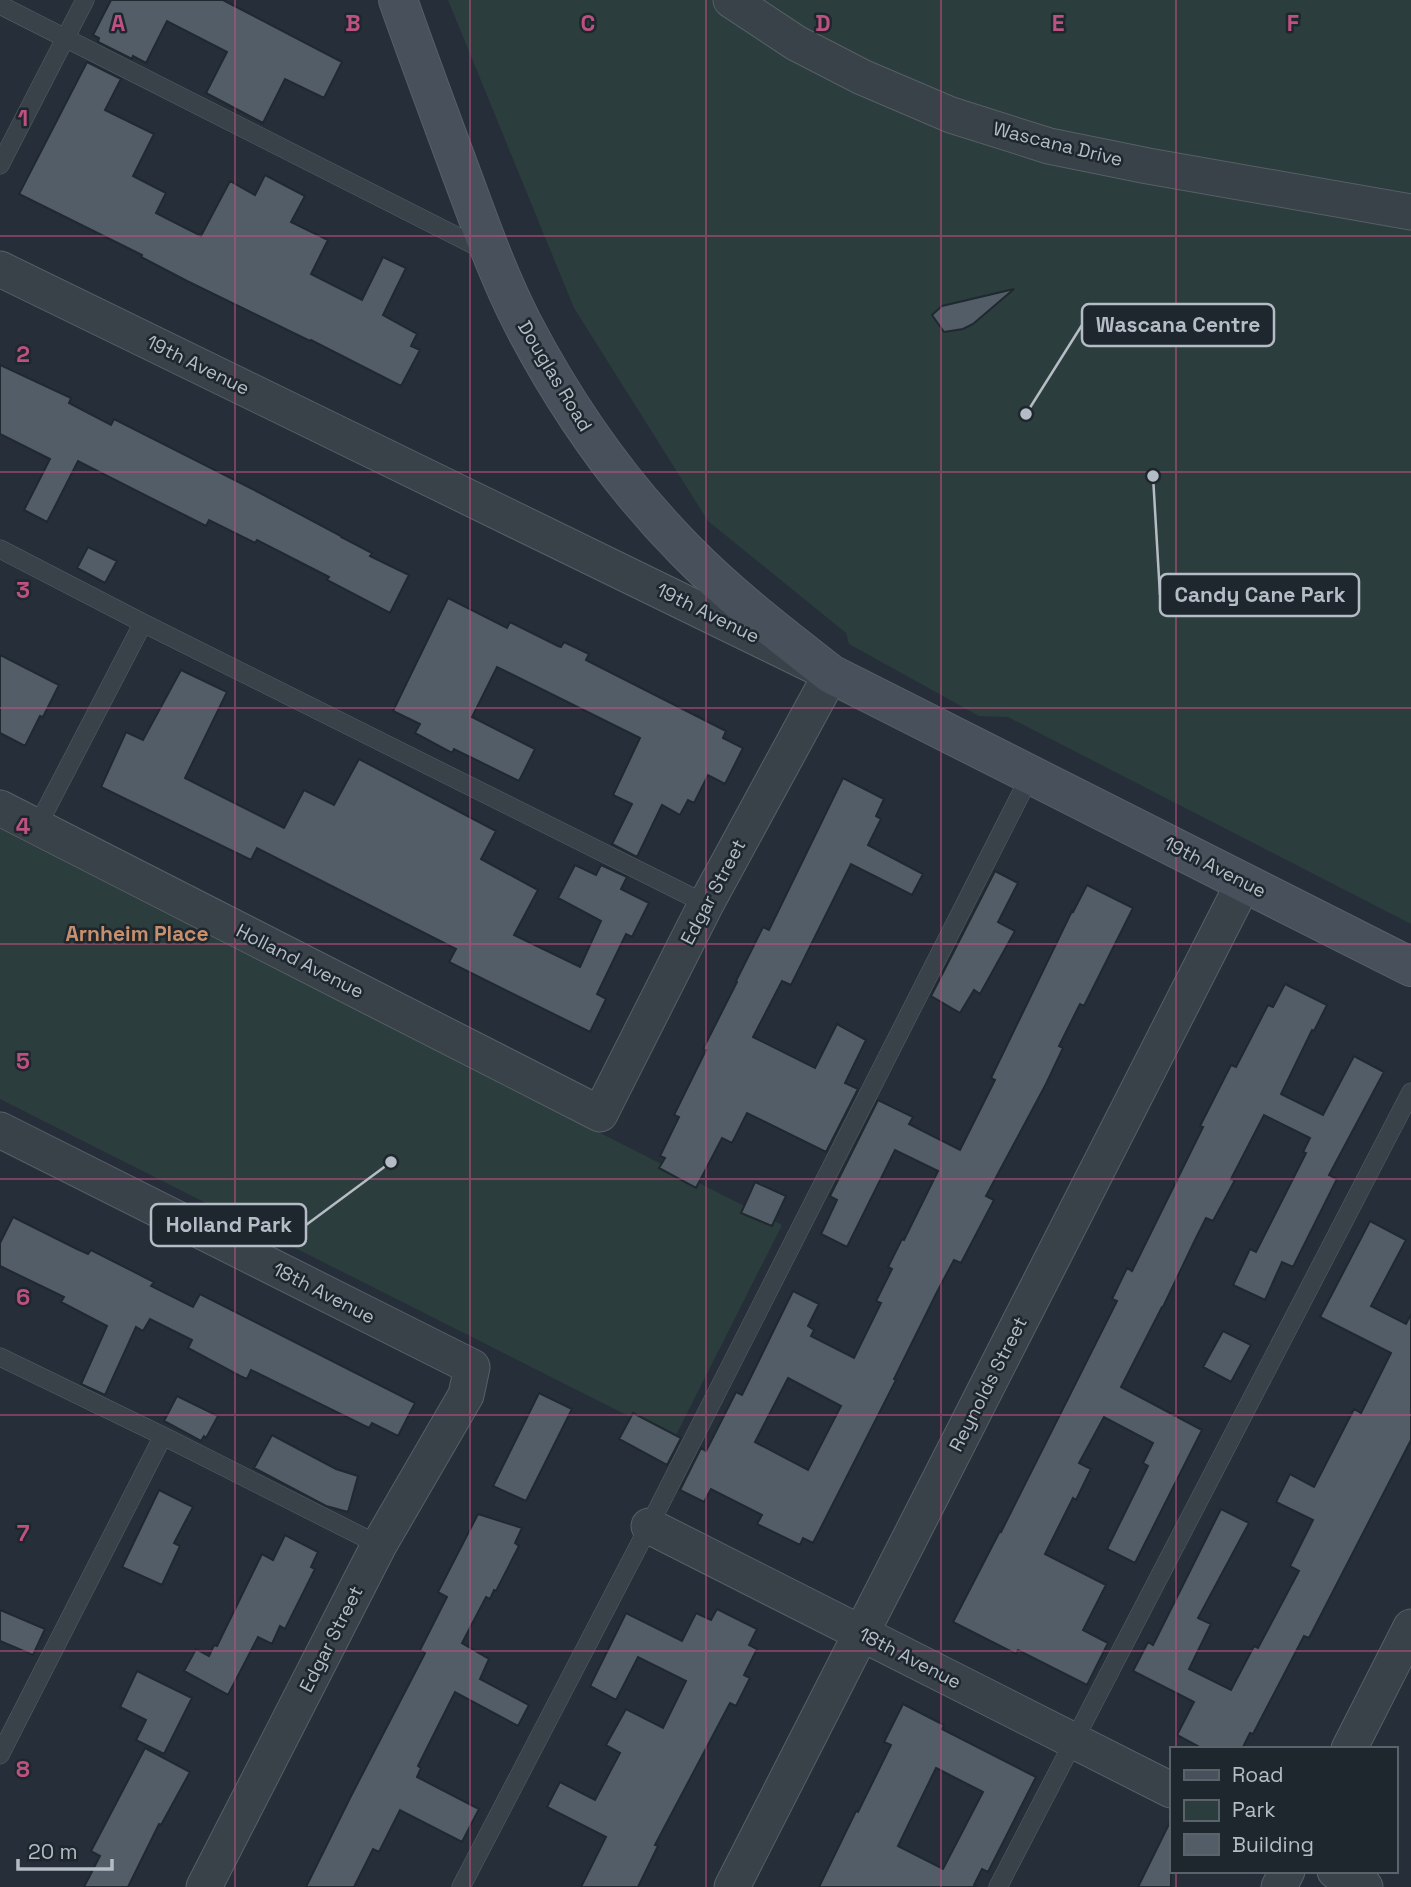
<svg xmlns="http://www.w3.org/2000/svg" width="1411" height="1887" viewBox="0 0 1411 1887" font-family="'Space Grotesk',sans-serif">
<rect width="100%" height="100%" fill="#262f39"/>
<path fill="#2b3d3c" d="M448 0H1411V924L1008 717 979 716 849 644 846 633 708 521 574 308Z
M0 829 782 1225 674 1439 0 1099Z"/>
<path fill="#535d68" stroke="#202830" stroke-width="2" fill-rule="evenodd" d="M111 0H223L342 62 324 98 285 79 263 123 206 93 227 52 167 21 146 63 133 56 132 59 98 42 99 38 93 35Z
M87 62 121 79 105 110 154 134 133 176 166 193 156 213 201 236 230 181 255 195 265 175 305 196 291 222 328 240 311 274 362 300 383 257 406 268 383 315 417 334 411 346 420 350 401 386 311 340 310 341 187 281 141 257 142 255 19 194Z
M1014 289 973 324 963 329 944 332 932 315 942 306Z
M0 365 71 398 69 403 111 425 114 419 260 493 341 536V537L372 553 370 556 409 575 390 613 327 580 329 577 257 540 255 543 209 520 206 526 78 461 47 522 24 510 50 459 0 434Z
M88 547 117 561 105 583 77 568Z
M448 598 507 628 510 622 558 646 561 647 564 642 589 654 586 660 726 731 723 738 743 748 725 784 708 775 694 803 688 800 680 815 662 805 637 857 612 844 632 804 613 795 640 738 497 667 472 717 535 749 519 781 454 749 452 753 415 733 420 724 393 711Z
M0 655 59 685 43 717 40 716 25 746 0 733Z
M181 670 227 692 185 778 284 828 304 790 334 805 359 759 496 831 481 859 538 890 514 935 580 967 601 921 558 898 575 865 596 875 601 865 627 877 621 889 649 903 632 937 626 934 597 994 606 999 590 1032 449 962 456 949 257 848 251 860 101 787 126 732 143 740Z
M843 778 884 799 876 816 881 819 868 845 923 874 912 895 851 864 791 985 782 981 753 1037 815 1068 837 1024 866 1040 845 1083 858 1089 826 1152 747 1113 732 1143 722 1138 696 1188 659 1168 665 1158 660 1156 679 1117 674 1115 706 1050 703 1049 737 982 736 981 763 927 769 930Z
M995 871 1018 883 998 922 1015 931 980 994 974 990 960 1013 931 996Z
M1087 885 1133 908 1084 1006 1080 1004 1059 1046 1063 1048 1046 1084 986 1196 994 1200 961 1263 954 1260 937 1292 894 1379 896 1380 813 1543 803 1538 800 1545 757 1524 762 1515 711 1489 704 1502 680 1490 701 1448 706 1451 736 1392 742 1395 793 1291 819 1304 808 1326 814 1330 811 1336 854 1358 881 1303 876 1301 892 1269 888 1267 902 1239 904 1240 938 1171 895 1150 847 1247 821 1234 837 1200 830 1196 878 1100 913 1117 909 1124 960 1150 995 1080 991 1078 1072 911 1073 912ZM788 1378 841 1406 808 1470 755 1442Z
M1285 984 1327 1005 1314 1031 1312 1030 1281 1094 1323 1115 1354 1056 1384 1072 1329 1175 1337 1179 1293 1267 1282 1262 1265 1300 1233 1285 1250 1249 1256 1252 1306 1153 1303 1152 1310 1138 1264 1115 1231 1179 1235 1180 1213 1221 1206 1218 1195 1240 1163 1307H1162L1121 1387 1202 1430 1135 1563 1107 1549 1148 1466 1143 1463 1153 1443 1104 1417 1079 1463 1091 1469 1076 1500 1073 1498 1045 1554 1106 1585 1083 1630 1108 1643 1087 1685 1018 1650 1016 1654 953 1622 1000 1531 1001 1532 1117 1301 1112 1299 1127 1268 1132 1271 1203 1127 1200 1126 1231 1065 1236 1067 1268 1005 1273 1007Z
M755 1182 786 1196 772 1226 741 1213Z
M13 1217 77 1249 88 1254 91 1250 154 1282 151 1286 193 1307 200 1294 415 1403 398 1436 372 1423 369 1428 251 1370 247 1379 240 1376 188 1348 192 1340 150 1319 143 1331 136 1327 105 1395 81 1384 107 1326 61 1302 64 1297 0 1266V1243Z
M1370 1221 1406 1240 1371 1306 1406 1324 1411 1314V1440L1309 1638 1304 1636 1253 1734 1250 1733 1242 1749H1203L1177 1735 1194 1702 1133 1671 1148 1642 1153 1645 1221 1509 1249 1523 1198 1618 1211 1624 1189 1669 1231 1690 1254 1646 1258 1648 1299 1571 1290 1566 1313 1520 1276 1502 1290 1474 1314 1487 1354 1409 1361 1413 1391 1353 1320 1317Z
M1223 1331 1251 1345 1231 1382 1203 1367Z
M539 1393 572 1409 526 1501 493 1486Z
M177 1396 218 1416 206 1438 204 1436 201 1441 164 1421Z
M633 1413 681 1438 667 1465 619 1439Z
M272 1435 336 1469 358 1476 348 1512 326 1506 254 1468Z
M159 1490 193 1507 174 1543 180 1546 162 1585 122 1567Z
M478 1514 522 1528 515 1543 519 1546 496 1591 494 1590 490 1599 486 1597 462 1643 489 1659 480 1679 529 1705 518 1726 455 1692 418 1766 421 1768 417 1777 479 1809 462 1842 400 1810 379 1852 373 1849 354 1887H306L350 1798 425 1653 420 1650 447 1597 438 1592Z
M285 1535 318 1552 311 1567 315 1569 285 1629 280 1626 272 1644 258 1637 228 1695 184 1671 196 1649 209 1656 214 1645 217 1646 262 1554 273 1560Z
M717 1609 757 1629 749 1645 757 1649 744 1675 750 1678 736 1706 730 1703 655 1845 658 1846 638 1887H581L606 1837 547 1807 560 1782 595 1800 620 1753 606 1745 626 1709 663 1728 686 1681 638 1657 616 1700 590 1686 626 1613 682 1641 696 1613 711 1620Z
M0 1610 45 1629 33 1655 0 1641Z
M137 1671 192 1698 164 1754 136 1740 146 1720 120 1707Z
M903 1704 944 1725 942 1729 1036 1777 988 1872 982 1869 974 1885 978 1887H819L856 1811 858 1812 891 1745 884 1742ZM936 1768 983 1792 943 1869 898 1846Z
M145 1748 190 1772 161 1825 159 1824 128 1887H84L100 1856 91 1851Z
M1171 1820V1887H1138Z"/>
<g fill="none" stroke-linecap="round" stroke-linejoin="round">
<g stroke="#575f67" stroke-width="19">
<path id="lane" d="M0 5 488 252
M0 165 85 0
M0 549 143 623 706 904
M37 827 143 623
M0 1357 163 1436 379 1545
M0 1755 163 1436
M461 1887 649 1526 1031 774
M998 1887 1411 1092"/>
</g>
<g stroke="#575f67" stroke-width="37">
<path id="street" d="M731 0 796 43 862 77 951 115 1049 146 1148 166 1411 212
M0 269 831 674 706 904 600 1114 0 808
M0 1130 472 1367 466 1395 379 1545 204 1887
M649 1526 1171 1790
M1349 1749 1411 1627
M1335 1871 1365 1887
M732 1887 1244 882
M1279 1887 1287 1871"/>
</g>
<g stroke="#575f67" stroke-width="40">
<path id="secondary" d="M398 0C418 57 439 113 460 170 479 221 497 273 522 322 565 405 620 484 685 550 730 596 781 635 831 674L1411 967"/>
</g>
<use href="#lane" stroke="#394149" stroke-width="18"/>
<use href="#street" stroke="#394149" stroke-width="35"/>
<use href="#secondary" stroke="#48505c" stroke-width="38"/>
</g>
<path fill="none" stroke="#bd5180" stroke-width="2" stroke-opacity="0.55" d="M235 0V1887M470 0V1887M706 0V1887M941 0V1887M1176 0V1749M0 236H1411M0 472H1411M0 708H1411M0 944H1411M0 1179H1411M0 1415H1411M0 1651H1411M1176 1871V1887"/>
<g text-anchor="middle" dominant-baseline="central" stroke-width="5" stroke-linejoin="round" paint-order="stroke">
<g font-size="19" fill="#b5bcc5" stroke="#1e262e">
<text transform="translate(1058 144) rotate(14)">Wascana Drive</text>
<text transform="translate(198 365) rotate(26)">19th Avenue</text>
<text transform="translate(555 376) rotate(59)">Douglas Road</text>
<text transform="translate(708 613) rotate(26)">19th Avenue</text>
<text transform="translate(1215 867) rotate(27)">19th Avenue</text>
<text transform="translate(713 892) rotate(-62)">Edgar Street</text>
<text transform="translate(300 961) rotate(27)">Holland Avenue</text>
<text transform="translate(324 1293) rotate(27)">18th Avenue</text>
<text transform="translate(988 1384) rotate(-63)">Reynolds Street</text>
<text transform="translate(331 1639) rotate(-63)">Edgar Street</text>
<text transform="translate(910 1658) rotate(27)">18th Avenue</text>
</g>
<g font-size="21" font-weight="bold" fill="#c6906e" stroke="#1e262e">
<text x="137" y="933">Arnheim Place</text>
</g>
</g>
<g font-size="23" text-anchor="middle" font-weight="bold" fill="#bd5180" stroke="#1e262e" stroke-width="5" stroke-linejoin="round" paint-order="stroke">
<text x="118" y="31">A</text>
<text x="353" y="31">B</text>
<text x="588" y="31">C</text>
<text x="823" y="31">D</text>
<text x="1058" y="31">E</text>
<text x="1293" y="31">F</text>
<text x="23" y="126">1</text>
<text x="23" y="362">2</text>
<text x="23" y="598">3</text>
<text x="23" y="834">4</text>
<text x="23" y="1069">5</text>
<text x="23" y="1305">6</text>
<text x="23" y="1541">7</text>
<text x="23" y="1777">8</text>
</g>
<path fill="none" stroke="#b5bcc5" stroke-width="2.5" d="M1026 414L1082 325M1153 476L1160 595M391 1162L306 1225"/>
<g fill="#b5bcc5" stroke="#1e262e" stroke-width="2.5">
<circle cx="1026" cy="414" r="7"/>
<circle cx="1153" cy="476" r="7"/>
<circle cx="391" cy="1162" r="7"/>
</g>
<g fill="#1e262e" stroke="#b5bcc5" stroke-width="2.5">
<rect x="1082" y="304" width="192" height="42" rx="7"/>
<rect x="1160" y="574" width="199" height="42" rx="7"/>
<rect x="151" y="1204" width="155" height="42" rx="7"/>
</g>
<g font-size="21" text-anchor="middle" font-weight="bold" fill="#b5bcc5">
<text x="1178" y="332">Wascana Centre</text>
<text x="1260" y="602">Candy Cane Park</text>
<text x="229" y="1232">Holland Park</text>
</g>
<rect x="1170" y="1747" width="228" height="126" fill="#1e262e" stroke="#5a626a" stroke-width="2"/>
<rect x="1184" y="1770" width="35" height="10" fill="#48505c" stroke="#5a626a" stroke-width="2"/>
<text x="1232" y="1782" font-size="21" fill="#b5bcc5">Road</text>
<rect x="1184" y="1800" width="35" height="21" fill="#2b3d3c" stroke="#5a626a" stroke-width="2"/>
<text x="1232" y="1817" font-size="21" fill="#b5bcc5">Park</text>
<rect x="1184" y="1834" width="35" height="21" fill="#535d68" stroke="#5a626a" stroke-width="2"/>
<text x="1232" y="1852" font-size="21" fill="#b5bcc5">Building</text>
<path d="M18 1859v10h94v-10" fill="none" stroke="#b5bcc5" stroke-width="3.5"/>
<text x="28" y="1859" font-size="21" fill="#b5bcc5" stroke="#1e262e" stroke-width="5" paint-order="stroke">20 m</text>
</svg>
